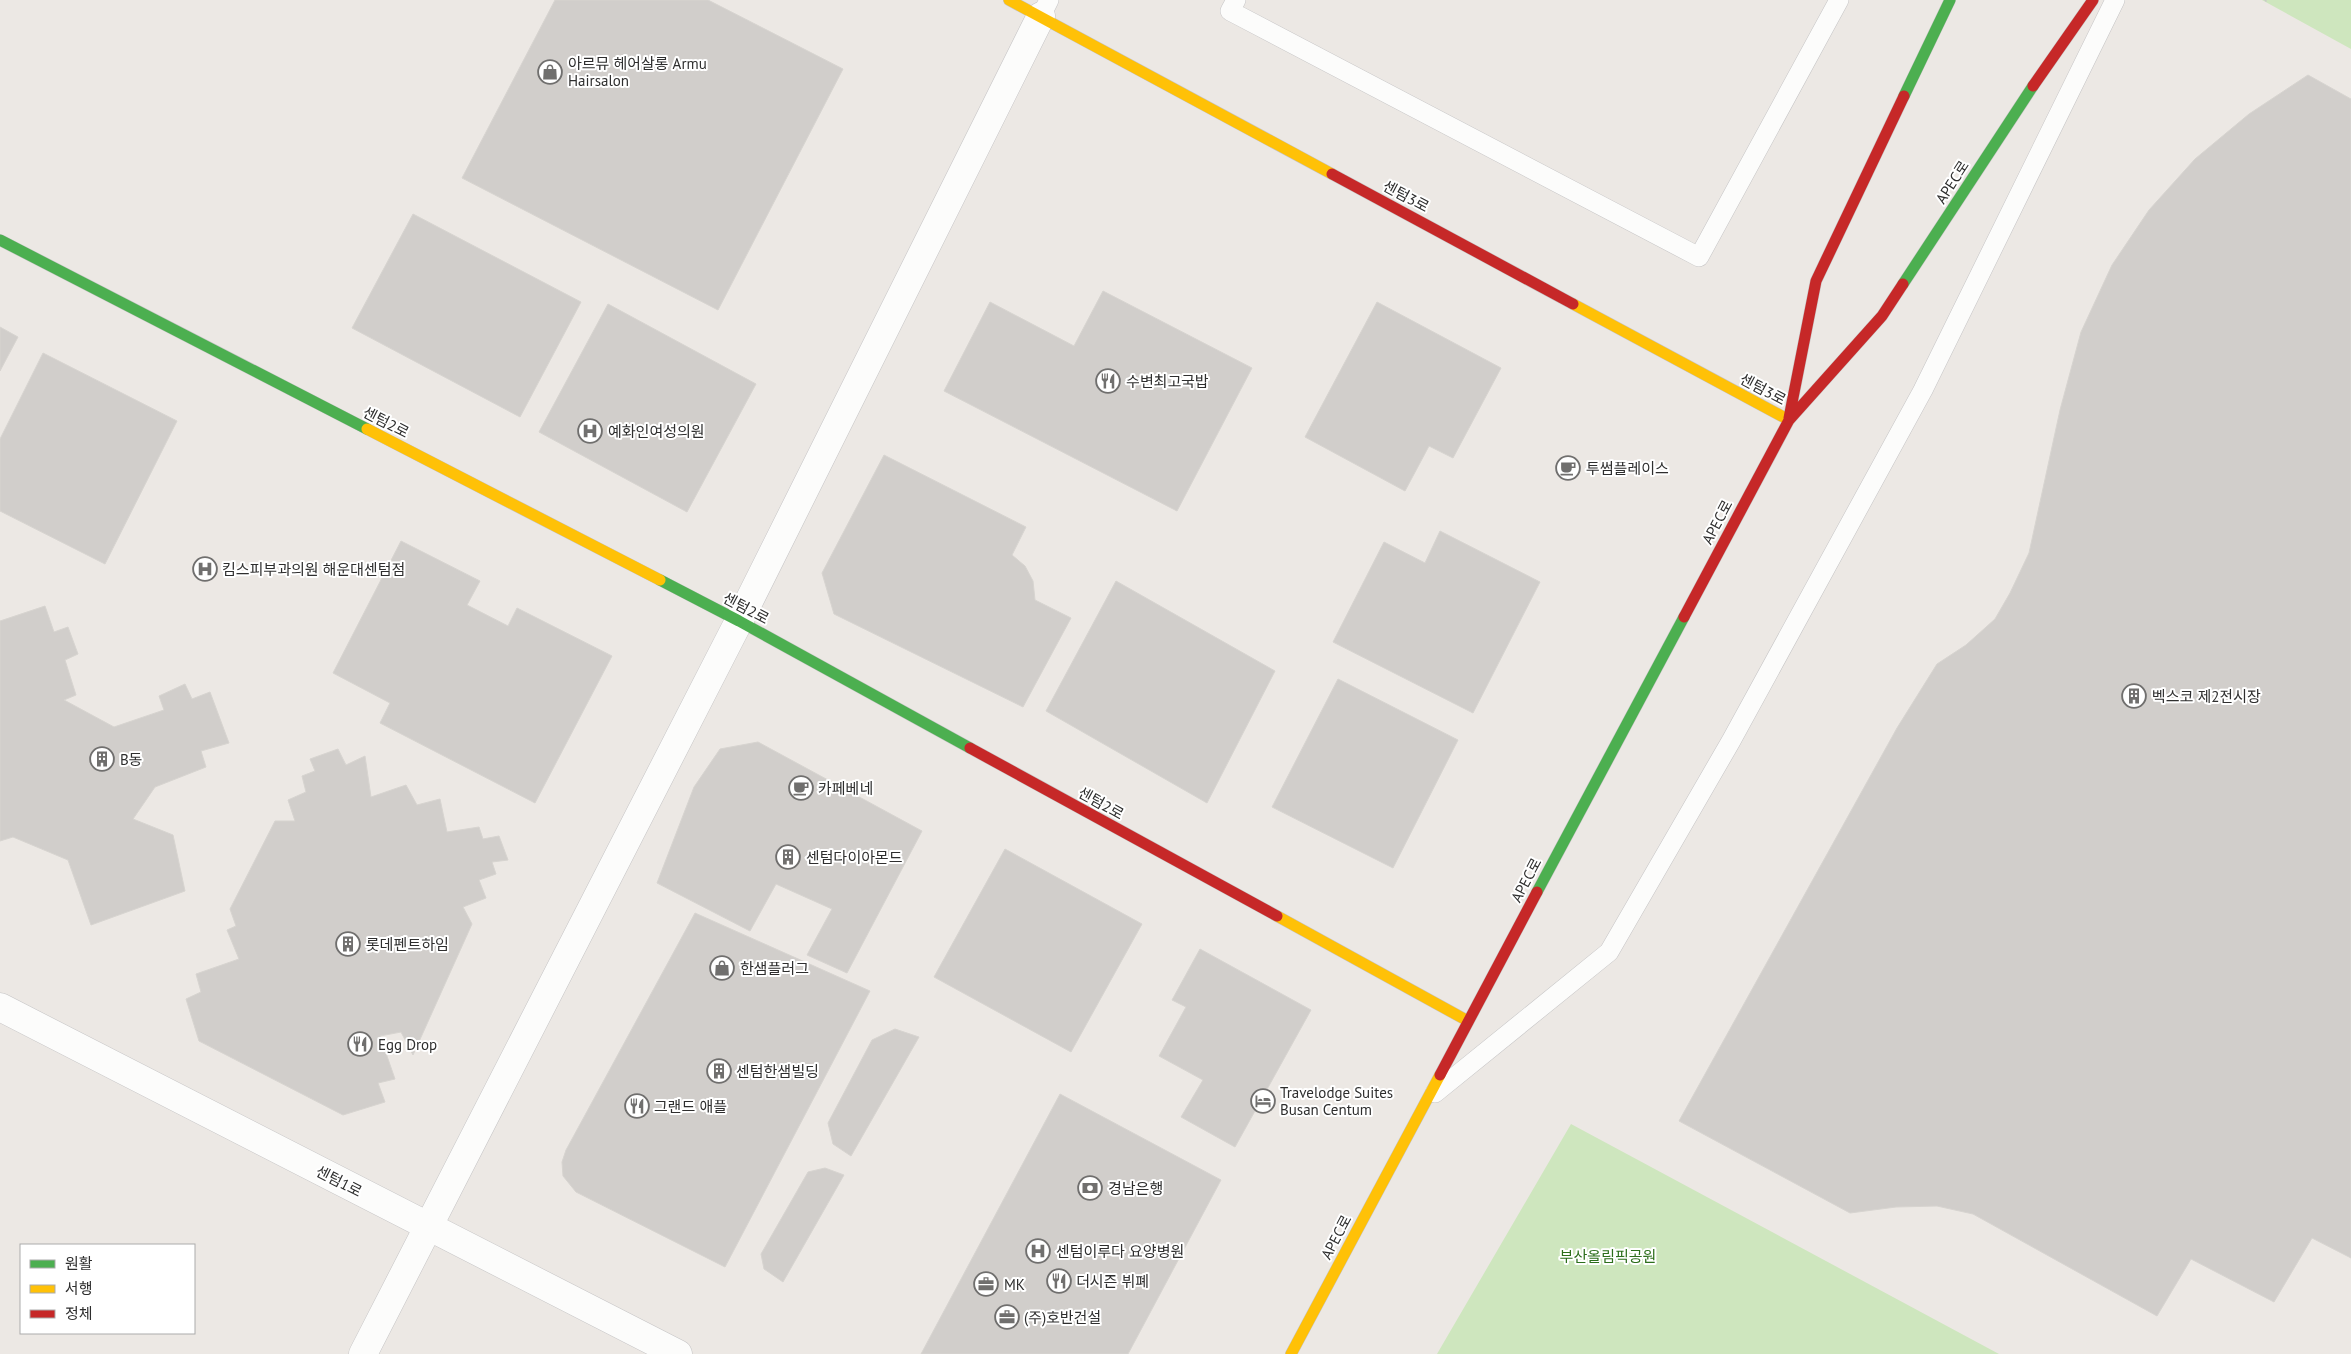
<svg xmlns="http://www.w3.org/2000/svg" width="2351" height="1354" viewBox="0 0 2351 1354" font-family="'PT Sans','Noto Sans KR',sans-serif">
<rect width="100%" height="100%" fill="#ece8e4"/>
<path fill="#cee6be" d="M2262 0H2351V49Z
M1571 1124 1999 1354H1437Z"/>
<path fill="#d1cecb" stroke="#d7d4d0" d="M555 0H708L843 69 718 310 462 178Z
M2308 75 2351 99V1258L2312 1238 2274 1302 2191 1259 2157 1316 1973 1214 1937 1206 1896 1207 1850 1213 1679 1121 1897 728 1937 664 1966 645 1995 619 2010 593 2029 553 2060 410 2081 332 2112 265 2149 210 2195 159 2249 114Z
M413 214 581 302 520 417 352 328Z
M1103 291 1252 368 1177 511 944 391 990 302 1074 346Z
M1377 302 1501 368 1453 458 1429 446 1405 491 1305 437Z
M608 304 756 384 687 512 539 432Z
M0 327 18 337 0 371Z
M43 353 177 421 105 564 0 511V439Z
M884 455 1026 527 1012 555 1025 566 1033 581 1035 600 1071 618 1023 707 834 614 822 573Z
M1440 531 1540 582 1473 713 1333 642 1384 542 1425 563Z
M401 541 480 581 467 605 508 626 517 608 612 656 535 803 380 723 390 703 333 673Z
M1116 581 1275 671 1207 803 1046 711Z
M45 606 54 632 68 627 78 654 65 660 76 695 64 700 114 727 164 710 159 696 185 684 192 699 210 692 229 743 201 751 206 767 155 787 133 819 173 835 185 891 91 925 68 860 13 837 0 841V621Z
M1338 679 1458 740 1393 868 1272 807Z
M758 742 922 831 847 973 807 955 832 909 776 884 750 931 657 883 694 787 720 749Z
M338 749 346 765 365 756 371 797 406 785 417 805 440 799 447 832 479 827 483 839 499 836 508 860 492 862 496 874 479 880 486 898 463 907 472 924 413 1055 401 1032 380 1036 395 1079 378 1083 385 1102 343 1115 199 1041 186 999 201 992 196 974 239 959 227 930 236 926 230 909 275 821H295L288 800 306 792 302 776 315 771 310 759Z
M1005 849 1142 924 1071 1052 934 977Z
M695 913 870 991 725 1267 576 1192 563 1176 562 1162 566 1150Z
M1200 949 1311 1010 1235 1147 1181 1117 1203 1080 1159 1056 1186 1007 1172 1000Z
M895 1029 919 1037 851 1156 833 1144 828 1123 872 1040Z
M1060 1094 1221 1180 1128 1354H921Z
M825 1168 844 1175 783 1282 764 1269 761 1254 808 1172Z"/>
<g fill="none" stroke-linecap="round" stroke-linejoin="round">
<g stroke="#c5c4c5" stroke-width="20">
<path id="lane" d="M1236 0 1230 11 1699 257 1839 0
M1041 16 1049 0
M1435 1093 1609 952 1731 741 1923 390 2115 0"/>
</g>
<g stroke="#c5c4c5" stroke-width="29">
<path id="street" d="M0 1007 678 1354
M363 1354 739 621 1041 16"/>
</g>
<g stroke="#c5c4c5" stroke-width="12">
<path id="fast" d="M1904 96 1950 0
M0 240 367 429
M1903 284 2033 86
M660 580 739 621 970 748
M1537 892 1684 617"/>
</g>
<g stroke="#c5c4c5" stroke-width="12">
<path id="slow" d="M1009 0 1332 174
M1573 304 1789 420
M367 429 660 580
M1277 916 1468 1021
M1291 1354 1440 1075"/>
</g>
<g stroke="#c5c4c5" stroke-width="12">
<path id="jam" d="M2033 86 2093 0
M1332 174 1573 304
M1789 418 1816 281 1904 96
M1684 617 1789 420 1882 316 1903 284
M970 748 1277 916
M1440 1075 1537 892"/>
</g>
<path stroke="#c9c9c8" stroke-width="3" stroke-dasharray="4 2.5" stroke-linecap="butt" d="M2265 1 2266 0"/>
<use href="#lane" stroke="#fcfcfb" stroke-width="19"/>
<use href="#street" stroke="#fcfcfb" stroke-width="28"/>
<use href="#fast" stroke="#4caf50" stroke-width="11"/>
<use href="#slow" stroke="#ffc107" stroke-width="11"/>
<use href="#jam" stroke="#c62828" stroke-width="11"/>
</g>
<defs>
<g id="shop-ring" transform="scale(1.25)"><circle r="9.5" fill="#fff" stroke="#706f6e" stroke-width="1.5"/><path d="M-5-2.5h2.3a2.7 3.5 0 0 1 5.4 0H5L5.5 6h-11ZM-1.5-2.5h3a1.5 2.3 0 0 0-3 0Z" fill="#706f6e"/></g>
<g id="restaurant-ring" transform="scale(1.25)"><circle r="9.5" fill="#fff" stroke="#706f6e" stroke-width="1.5"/><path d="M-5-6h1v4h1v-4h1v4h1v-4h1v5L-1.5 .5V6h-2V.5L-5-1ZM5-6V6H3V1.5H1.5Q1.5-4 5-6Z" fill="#706f6e"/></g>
<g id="hospital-ring" transform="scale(1.25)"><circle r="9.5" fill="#fff" stroke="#706f6e" stroke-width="1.5"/><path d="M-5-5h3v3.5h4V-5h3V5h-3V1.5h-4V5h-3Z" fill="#706f6e"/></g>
<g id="cafe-ring" transform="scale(1.25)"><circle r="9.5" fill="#fff" stroke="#706f6e" stroke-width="1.5"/><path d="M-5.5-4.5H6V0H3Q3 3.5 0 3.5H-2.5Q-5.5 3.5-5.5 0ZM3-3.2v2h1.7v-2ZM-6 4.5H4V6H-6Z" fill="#706f6e"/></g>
<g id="building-ring" transform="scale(1.25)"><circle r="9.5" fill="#fff" stroke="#706f6e" stroke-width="1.5"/><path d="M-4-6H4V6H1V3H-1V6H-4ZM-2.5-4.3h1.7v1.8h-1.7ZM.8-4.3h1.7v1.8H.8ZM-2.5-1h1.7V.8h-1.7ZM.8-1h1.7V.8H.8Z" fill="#706f6e"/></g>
<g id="hotel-ring" transform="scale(1.25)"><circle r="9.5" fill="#fff" stroke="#706f6e" stroke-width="1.5"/><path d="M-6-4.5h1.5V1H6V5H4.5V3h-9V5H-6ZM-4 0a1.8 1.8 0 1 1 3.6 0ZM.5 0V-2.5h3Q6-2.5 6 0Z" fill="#706f6e"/></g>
<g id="bank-ring" transform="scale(1.25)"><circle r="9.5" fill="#fff" stroke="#706f6e" stroke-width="1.5"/><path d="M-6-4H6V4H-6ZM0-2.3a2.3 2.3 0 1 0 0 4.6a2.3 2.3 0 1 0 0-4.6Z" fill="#706f6e"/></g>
<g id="office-ring" transform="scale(1.25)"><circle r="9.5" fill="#fff" stroke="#706f6e" stroke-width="1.5"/><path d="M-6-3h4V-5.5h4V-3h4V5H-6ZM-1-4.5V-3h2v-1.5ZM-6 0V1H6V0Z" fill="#706f6e"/></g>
</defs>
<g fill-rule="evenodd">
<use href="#shop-ring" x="550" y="72"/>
<use href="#restaurant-ring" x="1108" y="381"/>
<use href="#hospital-ring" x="590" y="431"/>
<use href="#cafe-ring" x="1568" y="468"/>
<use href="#hospital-ring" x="205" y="569"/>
<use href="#building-ring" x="2134" y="696"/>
<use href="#building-ring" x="102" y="759"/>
<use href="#cafe-ring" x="801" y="788"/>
<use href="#building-ring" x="788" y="857"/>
<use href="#building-ring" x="348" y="944"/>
<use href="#shop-ring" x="722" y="968"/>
<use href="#restaurant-ring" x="360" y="1044"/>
<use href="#building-ring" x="719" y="1071"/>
<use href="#hotel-ring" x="1263" y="1101"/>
<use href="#restaurant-ring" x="637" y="1106"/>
<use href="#bank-ring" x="1090" y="1188"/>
<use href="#hospital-ring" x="1038" y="1251"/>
<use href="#restaurant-ring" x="1059" y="1281"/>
<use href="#office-ring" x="986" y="1284"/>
<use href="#office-ring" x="1007" y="1317"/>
</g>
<g text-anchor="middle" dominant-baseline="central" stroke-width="4" stroke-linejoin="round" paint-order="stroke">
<g font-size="15" fill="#2e2e2e" stroke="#fff" text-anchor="start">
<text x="568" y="63">아르뮤 헤어살롱 Armu<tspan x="568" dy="17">Hairsalon</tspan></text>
<text x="1126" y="381">수변최고국밥</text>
<text x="608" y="431">예화인여성의원</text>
<text x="1586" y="468">투썸플레이스</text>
<text x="222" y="569">킴스피부과의원 해운대센텀점</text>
<text x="2152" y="696">벡스코 제2전시장</text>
<text x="120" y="759">B동</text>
<text x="818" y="788">카페베네</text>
<text x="806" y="857">센텀다이아몬드</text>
<text x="366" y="944">롯데펜트하임</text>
<text x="740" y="968">한샘플러그</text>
<text x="378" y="1044">Egg Drop</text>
<text x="736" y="1071">센텀한샘빌딩</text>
<text x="1280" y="1092">Travelodge Suites<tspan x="1280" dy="17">Busan Centum</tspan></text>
<text x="654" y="1106">그랜드 애플</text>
<text x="1108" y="1188">경남은행</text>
<text x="1056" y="1251">센텀이루다 요양병원</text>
<text x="1076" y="1281">더시즌 뷔폐</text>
<text x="1004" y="1284">MK</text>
<text x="1024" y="1317">(주)호반건설</text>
</g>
<g font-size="15" fill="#2e2e2e" stroke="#fff">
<text transform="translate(1952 182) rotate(-57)">APEC로</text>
<text transform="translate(1406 196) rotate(28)">센텀3로</text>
<text transform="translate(1763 389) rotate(28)">센텀3로</text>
<text transform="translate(386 422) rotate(27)">센텀2로</text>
<text transform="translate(1717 522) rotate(-62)">APEC로</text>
<text transform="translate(746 608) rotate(28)">센텀2로</text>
<text transform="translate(1101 803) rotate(29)">센텀2로</text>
<text transform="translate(1526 880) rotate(-62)">APEC로</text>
<text transform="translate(339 1181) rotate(27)">센텀1로</text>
<text transform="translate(1336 1237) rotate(-62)">APEC로</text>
</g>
<g font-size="15" fill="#2c6e1b" stroke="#fff">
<text x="1608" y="1256">부산올림픽공원</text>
</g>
</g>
<rect x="20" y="1244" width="175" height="90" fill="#ffffff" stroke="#ababab"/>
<rect x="30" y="1260" width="25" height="8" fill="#4caf50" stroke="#ababab"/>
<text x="65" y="1269" font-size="15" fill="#2e2e2e">원활</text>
<rect x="30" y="1285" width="25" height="8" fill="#ffc107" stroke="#ababab"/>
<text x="65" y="1294" font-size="15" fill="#2e2e2e">서행</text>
<rect x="30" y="1310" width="25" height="8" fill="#c62828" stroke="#ababab"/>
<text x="65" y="1319" font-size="15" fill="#2e2e2e">정체</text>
</svg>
